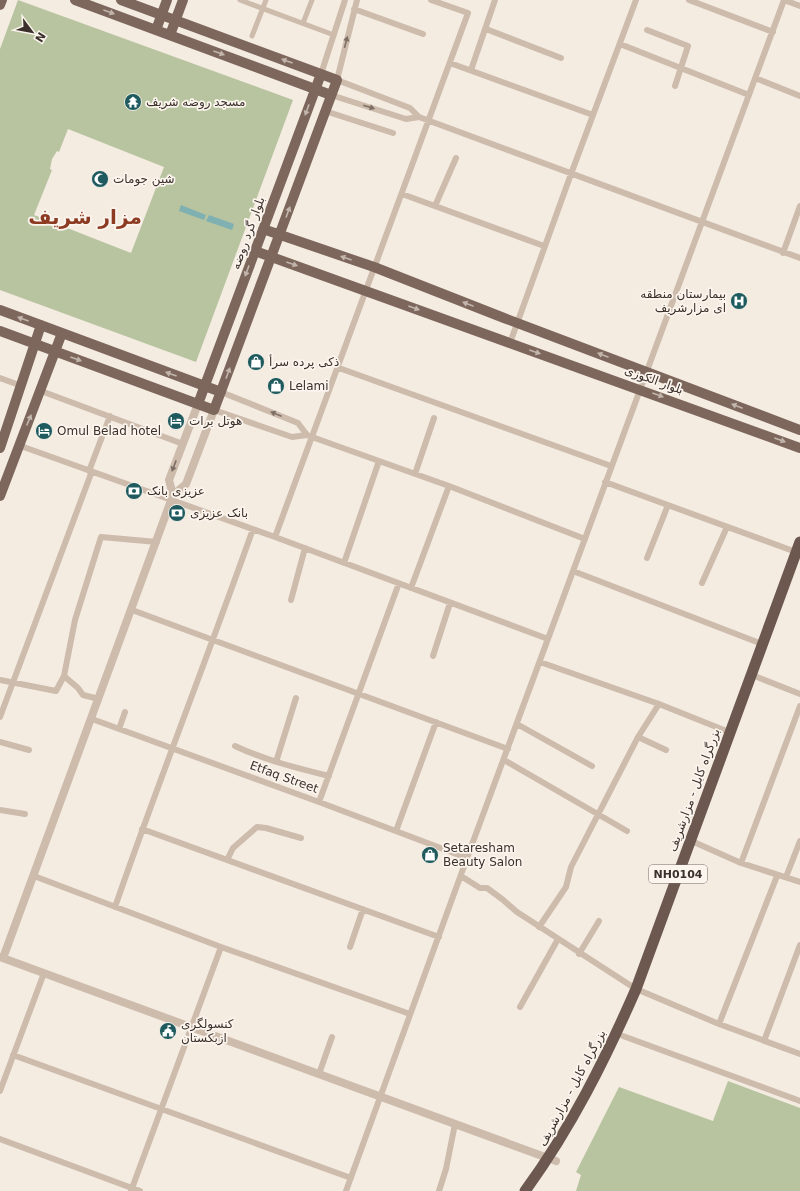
<svg xmlns="http://www.w3.org/2000/svg" width="800" height="1191" viewBox="0 0 800 1191" font-family="'DejaVu Sans','Noto Naskh Arabic',sans-serif">
<rect width="100%" height="100%" fill="#f4ebe1"/>
<path fill="#b8c4a0" fill-rule="evenodd" d="M18 0 293 100 196 362 0 290V49ZM68 129 164 167 131 253 34 215 52 170 50 169 52 159 57 151 59 152Z
M728 1081 800 1108V1191H576L581 1175 576 1172 619 1087 713 1121Z"/>
<path fill="#7fb0b2" d="M181 205 206 215 204 220 179 211Z
M209 215 234 224 232 230 206 221Z"/>
<g fill="none" stroke-linecap="round" stroke-linejoin="round">
<path stroke="#cdbbac" stroke-width="5" d="M240 0 334 35
M303 23 312 0
M252 36 266 0"/>
<path stroke="#cdbbac" stroke-width="6" d="M357 0 337 80 410 108 419 117 800 258
M689 0 773 32
M784 0 800 6
M354 9 423 34
M486 29 561 58
M647 30 688 46 675 86
M620 44 749 95
M450 63 593 115
M471 70 495 0
M321 74 345 0
M755 78 800 96
M331 95 406 119 419 117
M325 111 393 133
M402 194 544 246
M435 206 456 158
M783 253 800 206
M510 343 571 174 636 0
M339 368 611 466
M0 378 22 386
M41 391 183 444
M221 392 298 423 307 435 312 437 449 486 585 539
M214 410 292 437 307 435
M18 445 275 537 548 639
M89 471 110 416
M415 474 434 418
M605 482 796 552
M275 537 468 13 431 0
M647 558 668 505
M344 563 379 461
M573 571 762 644
M702 583 727 527
M411 588 449 486
M291 600 305 548
M132 610 508 749
M433 656 450 603
M540 662 659 704 729 732
M64 676 78 688 83 695 99 699
M757 677 800 694
M0 680 56 691 64 676 75 620 101 537 157 542
M0 717 92 471
M92 719 319 802 467 858
M517 724 592 766
M119 729 125 712
M638 737 666 750
M0 742 29 750
M235 746C265 760 296 768 329 776
M504 760 627 831
M276 762 296 698
M319 802 399 583
M0 810 25 814
M142 829 439 937
M396 831 436 722
M696 843 741 863 800 882
M227 860 233 848 257 827 266 828 301 838
M741 863 800 706
M34 876 221 947 410 1014
M461 876 480 888H487L502 899 517 912 636 989
M786 877 800 841
M115 907C159 780 208 656 253 529
M539 927 566 887 571 867 638 737 659 704
M350 947 363 909
M579 954 599 921
M641 991 719 1024 800 1054
M520 1007 558 939
M719 1024 777 876
M623 1036 800 1101
M764 1041 800 945
M13 1055 351 1178
M319 1074 332 1037
M0 1091 44 973
M0 1139 140 1191
M131 1191 221 947
M346 1191 467 858 784 0
M439 1191 446 1169 455 1124"/>
<path stroke="#cdbbac" stroke-width="8" d="M173 495 169 480 198 404
M0 957 556 1161
M3 958 173 495 186 484 214 410"/>
<path stroke="#7d675c" stroke-width="10" d="M75 0 331 95
M0 5 2 0
M156 30 167 0
M170 35 183 0
M263 229 374 267 504 318 800 430
M255 251 800 448
M0 310 221 392
M0 331 214 410 337 80 121 0
M198 404 321 74
M0 448 41 325
M0 496 62 333"/>
<path stroke="#6c584f" stroke-width="11" d="M525 1191C571 1128 605 1060 636 989L800 542"/>
</g>
<defs><path id="oneway-solid" d="M-6-.8H1V-3.2L6.5 0L1 3.2V.8H-6Z"/></defs>
<g fill="#c2b5ac">
<use href="#oneway-solid" transform="translate(109 12) rotate(20)"/>
<use href="#oneway-solid" transform="translate(219 53) rotate(20)"/>
<use href="#oneway-solid" transform="translate(287 61) rotate(-160)"/>
<use href="#oneway-solid" transform="translate(307 110) rotate(110)"/>
<use href="#oneway-solid" transform="translate(288 212) rotate(-70)"/>
<use href="#oneway-solid" transform="translate(346 258) rotate(-161)"/>
<use href="#oneway-solid" transform="translate(292 264) rotate(19)"/>
<use href="#oneway-solid" transform="translate(247 271) rotate(110)"/>
<use href="#oneway-solid" transform="translate(468 304) rotate(-159)"/>
<use href="#oneway-solid" transform="translate(414 308) rotate(20)"/>
<use href="#oneway-solid" transform="translate(23 319) rotate(-160)"/>
<use href="#oneway-solid" transform="translate(535 352) rotate(19)"/>
<use href="#oneway-solid" transform="translate(603 355) rotate(-159)"/>
<use href="#oneway-solid" transform="translate(76 359) rotate(20)"/>
<use href="#oneway-solid" transform="translate(228 373) rotate(-70)"/>
<use href="#oneway-solid" transform="translate(171 374) rotate(-160)"/>
<use href="#oneway-solid" transform="translate(658 395) rotate(20)"/>
<use href="#oneway-solid" transform="translate(737 406) rotate(-159)"/>
<use href="#oneway-solid" transform="translate(29 420) rotate(-67)"/>
<use href="#oneway-solid" transform="translate(780 440) rotate(20)"/>
</g>
<g fill="#7d6f65">
<use href="#oneway-solid" transform="translate(346 42) rotate(-76)"/>
<use href="#oneway-solid" transform="translate(369 107) rotate(18)"/>
<use href="#oneway-solid" transform="translate(276 414) rotate(-158)"/>
<use href="#oneway-solid" transform="translate(174 466) rotate(111)"/>
</g>
<defs>
<g id="temple-disc" transform="scale(0.9)"><circle r="9.5" fill="#1f5a5e" stroke="#fbf5ee"/><path d="M0-6L5-2H3V0L6.5 2.5H4V6H1.5V3h-3V6H-4V2.5H-6.5L-3 0V-2H-5Z" fill="#fff"/></g>
<g id="mosque-disc" transform="scale(0.9)"><circle r="9.5" fill="#1f5a5e" stroke="#fbf5ee"/><path d="M3.5-4.9A6 6 0 1 0 3.5 4.9A5 5 0 1 1 3.5-4.9Z" fill="#fff"/></g>
<g id="hospital-disc" transform="scale(0.9)"><circle r="9.5" fill="#1f5a5e" stroke="#fbf5ee"/><path d="M-5-5h3v3.5h4V-5h3V5h-3V1.5h-4V5h-3Z" fill="#fff"/></g>
<g id="shop-disc" transform="scale(0.9)"><circle r="9.5" fill="#1f5a5e" stroke="#fbf5ee"/><path d="M-5-2.5h2.3a2.7 3.5 0 0 1 5.4 0H5L5.5 6h-11ZM-1.5-2.5h3a1.5 2.3 0 0 0-3 0Z" fill="#fff"/></g>
<g id="hotel-disc" transform="scale(0.9)"><circle r="9.5" fill="#1f5a5e" stroke="#fbf5ee"/><path d="M-6-4.5h1.5V1H6V5H4.5V3h-9V5H-6ZM-4 0a1.8 1.8 0 1 1 3.6 0ZM.5 0V-2.5h3Q6-2.5 6 0Z" fill="#fff"/></g>
<g id="bank-disc" transform="scale(0.9)"><circle r="9.5" fill="#1f5a5e" stroke="#fbf5ee"/><path d="M-6-4H6V4H-6ZM0-2.3a2.3 2.3 0 1 0 0 4.6a2.3 2.3 0 1 0 0-4.6Z" fill="#fff"/></g>
<g id="civic-disc" transform="scale(0.9)"><circle r="9.5" fill="#1f5a5e" stroke="#fbf5ee"/><path d="M-.6-6.5H3V-4.5H.6V-3L4-1V1h2V6H-6V1h2V-1L-.6-3ZM-1.2 2.5V6h2.4V2.5Z" fill="#fff"/></g>
</defs>
<g fill-rule="evenodd">
<use href="#temple-disc" x="133" y="102"/>
<use href="#mosque-disc" x="100" y="179"/>
<use href="#hospital-disc" x="739" y="301"/>
<use href="#shop-disc" x="256" y="362"/>
<use href="#shop-disc" x="276" y="386"/>
<use href="#hotel-disc" x="176" y="421"/>
<use href="#hotel-disc" x="44" y="431"/>
<use href="#bank-disc" x="134" y="491"/>
<use href="#bank-disc" x="177" y="513"/>
<use href="#shop-disc" x="430" y="855"/>
<use href="#civic-disc" x="168" y="1031"/>
</g>
<g text-anchor="middle" dominant-baseline="central" stroke-width="3.5" stroke-linejoin="round" paint-order="stroke">
<rect fill="#fbf5ee" stroke="#756b66" stroke-width="1" x="649" y="865" width="58" height="18" rx="3"/>
<g font-size="11" font-weight="bold" fill="#3b302b">
<text x="678" y="874">NH0104</text>
</g>
<g font-size="12" fill="#3b302b" stroke="#fbf5ee" text-anchor="start">
<text x="146" y="102">مسجد روضه شریف</text>
<text x="113" y="179">شین جومات</text>
<text x="726" y="294" text-anchor="end">بیمارستان منطقه<tspan x="726" dy="14">ای مزارشریف</tspan></text>
<text x="269" y="362">ذکی پرده سرأ</text>
<text x="289" y="386">Lelami</text>
<text x="189" y="421">هوتل برات</text>
<text x="57" y="431">Omul Belad hotel</text>
<text x="147" y="491">عزیزی بانک</text>
<text x="190" y="513">بانک عزیزی</text>
<text x="443" y="848">Setaresham<tspan x="443" dy="14">Beauty Salon</tspan></text>
<text x="181" y="1024">کنسولگری<tspan x="181" dy="14">ازبکستان</tspan></text>
</g>
<g font-size="12" fill="#3b302b" stroke="#fbf5ee">
<text transform="translate(248 233) rotate(-70)">بلوار گرد روضه</text>
<text transform="translate(654 380) rotate(20)">بلوار الکوزی</text>
<text transform="translate(284 777) rotate(20)">Etfaq Street</text>
<text transform="translate(694 790) rotate(-70)">بزرگراه کابل - مزارشریف</text>
<text transform="translate(572 1088) rotate(-62)">بزرگراه کابل - مزارشریف</text>
</g>
<g font-size="20" font-weight="bold" fill="#8c3b22" stroke="#fbf5ee">
<text x="85" y="217">مزار شريف</text>
</g>
</g>
<g transform="translate(32 32) rotate(122)" stroke="#fbf5ee" stroke-width="3" paint-order="stroke">
<path d="M0-3L7 15L0 10L-7 15Z" fill="#3b302b"/>
<text y="-6" font-size="11" font-weight="bold" text-anchor="middle" fill="#3b302b">N</text>
</g>
</svg>
